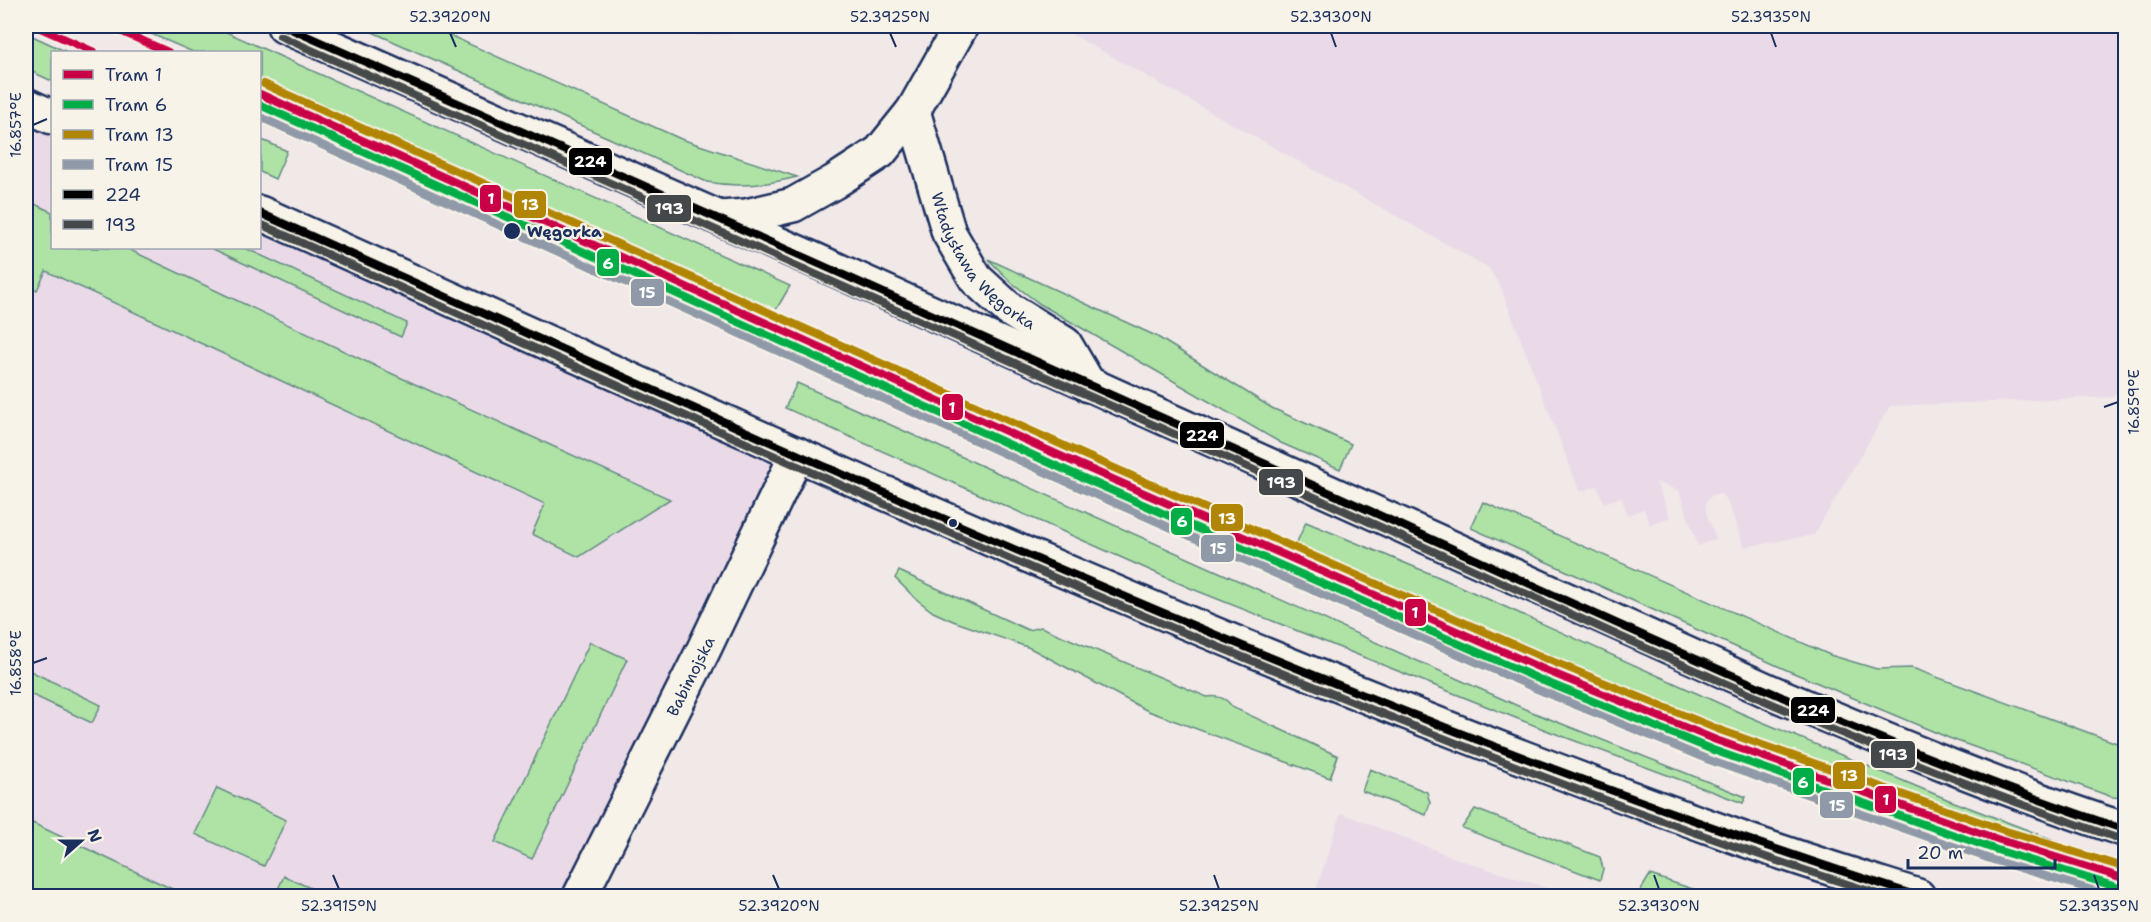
<svg xmlns="http://www.w3.org/2000/svg" width="2151" height="922" viewBox="0 0 2151 922" font-family="'Shantell Sans',sans-serif">
<rect width="100%" height="100%" fill="#f1e8e8"/>
<filter id="ink" filterUnits="userSpaceOnUse"><feTurbulence type="fractalNoise" baseFrequency=".0167" numOctaves="2"/><feDisplacementMap in="SourceGraphic" scale="12" xChannelSelector="R" yChannelSelector="G"/><feConvolveMatrix kernelMatrix="1 2 1 2 8 2 1 2 1" color-interpolation-filters="sRGB"/></filter>
<g filter="url(#ink)">
<path fill="#eadae8" d="M675 26H863L698 36Z
M1057 26H2125V384L2113 397 1890 406 1814 535 1744 547 1727 500 1721 494 1712 495 1706 502V512L1716 539 1698 546 1679 491 1656 482 1670 517 1650 525 1644 509 1628 515 1621 497 1604 503 1597 486 1580 492 1500 286 1489 268Z
M26 105 52 117V248H260V213L797 454 580 896H26Z
M1341 813 1463 861 1572 896H1314Z"/>
<path fill="#aee3a5" stroke="#648982" stroke-width="1.5" d="M133 26H213L790 286 773 315 260 82V52H193Z
M359 26H429L681 139 797 177C766 185 738 188 707 182Z
M26 33 67 52H52V81L26 69Z
M260 139 287 151 275 179 260 172Z
M26 200 52 212V248H126L386 371 670 499 579 557 532 534 545 504 46 271 37 290 26 285Z
M211 248H245L407 323 401 337Z
M988 259 1156 336 1272 408 1351 444 1340 469 1281 443 1040 304 1012 283Z
M797 383 1527 710 1746 797 1743 803 1551 732 1190 588 785 408Z
M1483 502 1830 655 1877 669 1912 668 2125 746V798L2112 797 1949 738 1789 671 1471 528Z
M1306 522 1441 578 1743 714 1949 800 2059 842 2058 848C1946 812 1834 774 1724 731 1579 675 1437 611 1293 551Z
M899 571 1028 630 1041 627 1207 697C1217 695 1227 698 1232 707L1338 756 1330 778 1148 711 1030 648 953 621 933 612 915 598 895 578Z
M590 642 627 659 532 859 495 842Z
M26 669 101 705 92 723 26 692Z
M1370 769 1427 792 1430 803 1426 815 1362 791Z
M217 788 286 820 264 866 195 834Z
M1475 809 1600 857 1603 869 1600 880 1462 828Z
M26 820 187 896H26Z
M1650 875 1714 896H1637Z
M284 876 328 896H275Z"/>
<g fill="none" stroke-linecap="round" stroke-linejoin="round">
<g stroke="#1b2f5e" stroke-width="38">
<g id="minor">
<path d="M284 26 817 261 1773 693C1889 742 2006 791 2126 830"/>
<path d="M26 105 52 117"/>
<path id="s1" d="M913 111 949 233 976 279 1010 310 1065 344 1089 385"/>
<path d="M260 213C745 431 1228 655 1729 834 1792 857 1855 876 1918 896"/>
<path d="M721 218 746 216 793 205 834 182 880 152 913 111 961 26"/>
<path id="s2" d="M580 896 703 651 797 454"/>
</g>
</g>
<use href="#minor" stroke="#f7f3e8" stroke-width="33"/>
<g stroke="#f7f3e8" stroke-width="12">
<path id="bus-1" d="M284 26C635 181 986 337 1335 495 1596 613 1854 739 2126 830
M260 213C589 361 917 511 1250 649 1470 739 1691 824 1918 896"/>
</g>
<g stroke="#f7f3e8" stroke-width="12">
<path id="bus-2" d="M280 36C631 191 982 347 1332 505 1593 623 1851 749 2123 840
M260 224C590 373 920 524 1255 662 1462 747 1671 829 1885 896"/>
</g>
<use href="#bus-1" stroke="#000" stroke-width="8"/>
<use href="#bus-2" stroke="#45484a" stroke-width="8"/>
<g stroke="#f7f3e8" stroke-width="12">
<path id="tram-1" d="M36 26 94 52
M109 26 168 52
M260 94 1076 463 1545 670 1716 740 2000 840 2126 879"/>
</g>
<g stroke="#f7f3e8" stroke-width="12">
<path id="tram-2" d="M260 105 1072 473 1541 680 1713 750 1997 850 2123 889"/>
</g>
<g stroke="#f7f3e8" stroke-width="12">
<path id="tram-3" d="M264 84 1080 453 1549 660 1720 730 2003 830 2126 868"/>
</g>
<g stroke="#f7f3e8" stroke-width="12">
<path id="tram-4" d="M260 117 1067 482 1537 689 1709 760 1993 860 2112 896"/>
</g>
<use href="#tram-1" stroke="#ca0047" stroke-width="8"/>
<use href="#tram-2" stroke="#00ad46" stroke-width="8"/>
<use href="#tram-3" stroke="#b18506" stroke-width="8"/>
<use href="#tram-4" stroke="#9099a8" stroke-width="8"/>
</g>
</g>
<path fill="none" stroke="#1b2f5e" stroke-width="2" d="M450 33 456 47M890 33 896 47M1331 33 1336 47M1771 33 1776 47M33 125 47 119M2104 407 2118 402M33 663 47 658M333 875 339 889M773 875 779 889M1214 875 1219 889M1654 875 1659 889M2094 875 2099 889"/>
<g fill="#1b2f5e" stroke="#f7f3e8" stroke-width="2">
<circle cx="512" cy="231" r="9"/>
<circle cx="953" cy="523" r="5"/>
</g>
<g text-anchor="middle" dominant-baseline="central" stroke-width="5" stroke-linejoin="round" paint-order="stroke">
<g font-size="16" font-weight="bold" fill="#1b2f5e" stroke="#f7f3e8" text-anchor="start">
<text x="527" y="231">Węgorka</text>
</g>
<g font-size="16" fill="#1b2f5e" stroke="#f7f3e8">
<text stroke="none"><textPath href="#s1" startOffset="170">Władysława Węgorka</textPath></text>
<text stroke="none"><textPath href="#s2" startOffset="246">Babimojska</textPath></text>
</g>
</g>
<g stroke="#f7f3e8" stroke-width="2">
<rect x="568" y="147" width="45" height="29" rx="6" fill="#000"/>
<rect x="479" y="184" width="23" height="29" rx="6" fill="#ca0047"/>
<rect x="513" y="190" width="34" height="29" rx="6" fill="#b18506"/>
<rect x="646" y="194" width="46" height="29" rx="6" fill="#45484a"/>
<rect x="596" y="248" width="24" height="29" rx="6" fill="#00ad46"/>
<rect x="630" y="278" width="35" height="29" rx="6" fill="#9099a8"/>
<rect x="941" y="393" width="23" height="28" rx="6" fill="#ca0047"/>
<rect x="1179" y="421" width="46" height="28" rx="6" fill="#000"/>
<rect x="1258" y="468" width="46" height="28" rx="6" fill="#45484a"/>
<rect x="1210" y="503" width="34" height="29" rx="6" fill="#b18506"/>
<rect x="1170" y="507" width="23" height="29" rx="6" fill="#00ad46"/>
<rect x="1200" y="534" width="35" height="29" rx="6" fill="#9099a8"/>
<rect x="1404" y="598" width="23" height="29" rx="6" fill="#ca0047"/>
<rect x="1790" y="696" width="46" height="28" rx="6" fill="#000"/>
<rect x="1870" y="740" width="46" height="29" rx="6" fill="#45484a"/>
<rect x="1832" y="761" width="34" height="29" rx="6" fill="#b18506"/>
<rect x="1792" y="767" width="23" height="29" rx="6" fill="#00ad46"/>
<rect x="1874" y="785" width="23" height="29" rx="6" fill="#ca0047"/>
<rect x="1819" y="791" width="35" height="28" rx="6" fill="#9099a8"/>
</g>
<g font-size="16" text-anchor="middle" font-weight="bold" fill="#fff">
<text x="590" y="167">224</text>
<text x="491" y="204">1</text>
<text x="530" y="210">13</text>
<text x="669" y="214">193</text>
<text x="608" y="269">6</text>
<text x="647" y="298">15</text>
<text x="952" y="413">1</text>
<text x="1202" y="441">224</text>
<text x="1281" y="488">193</text>
<text x="1227" y="524">13</text>
<text x="1182" y="527">6</text>
<text x="1218" y="554">15</text>
<text x="1415" y="618">1</text>
<text x="1813" y="716">224</text>
<text x="1893" y="760">193</text>
<text x="1849" y="781">13</text>
<text x="1803" y="788">6</text>
<text x="1886" y="805">1</text>
<text x="1837" y="811">15</text>
</g>
<rect width="2151" height="922" fill="none" stroke="#f7f3e8" stroke-width="66"/>
<rect x="51" y="51" width="210" height="198" fill="#f7f3e8" stroke="#9fa5b1" stroke-width="1.5"/>
<rect x="63" y="70" width="30" height="9" fill="#ca0047" stroke="#9fa5b1" stroke-width="1.5"/>
<text x="105" y="81" font-size="18" fill="#1b2f5e">Tram 1</text>
<rect x="63" y="100" width="30" height="9" fill="#00ad46" stroke="#9fa5b1" stroke-width="1.5"/>
<text x="105" y="111" font-size="18" fill="#1b2f5e">Tram 6</text>
<rect x="63" y="130" width="30" height="9" fill="#b18506" stroke="#9fa5b1" stroke-width="1.5"/>
<text x="105" y="141" font-size="18" fill="#1b2f5e">Tram 13</text>
<rect x="63" y="160" width="30" height="9" fill="#9099a8" stroke="#9fa5b1" stroke-width="1.5"/>
<text x="105" y="171" font-size="18" fill="#1b2f5e">Tram 15</text>
<rect x="63" y="190" width="30" height="9" fill="#000000" stroke="#9fa5b1" stroke-width="1.5"/>
<text x="105" y="201" font-size="18" fill="#1b2f5e">224</text>
<rect x="63" y="220" width="30" height="9" fill="#45484a" stroke="#9fa5b1" stroke-width="1.5"/>
<text x="105" y="231" font-size="18" fill="#1b2f5e">193</text>
<g transform="translate(81 841) rotate(69)" stroke="#f7f3e8" stroke-width="4.5" paint-order="stroke">
<path d="M0-4.5L10 22L0 15L-10 22Z" fill="#1b2f5e"/>
<text y="-9" font-size="16" font-weight="bold" text-anchor="middle" fill="#1b2f5e">N</text>
</g>
<path d="M1908 859v9h147v-9" fill="none" stroke="#1b2f5e" stroke-width="3"/>
<text x="1917" y="859" font-size="18" fill="#1b2f5e" stroke="#f7f3e8" stroke-width="4.5" paint-order="stroke">20 m</text>
<rect x="33" y="33" width="2085" height="856" fill="none" stroke="#1b2f5e" stroke-width="2"/>
<g font-size="15" text-anchor="middle" fill="#1b2f5e">
<text x="450" y="22">52.3920°N</text>
<text x="890" y="22">52.3925°N</text>
<text x="1331" y="22">52.3930°N</text>
<text x="1771" y="22">52.3935°N</text>
<text transform="translate(16 125) rotate(-90)" y="5">16.857°E</text>
<text transform="translate(2134 402) rotate(-90)" y="5">16.859°E</text>
<text transform="translate(16 663) rotate(-90)" y="5">16.858°E</text>
<text x="339" y="911">52.3915°N</text>
<text x="779" y="911">52.3920°N</text>
<text x="1219" y="911">52.3925°N</text>
<text x="1659" y="911">52.3930°N</text>
<text x="2099" y="911">52.3935°N</text>
</g>
</svg>
